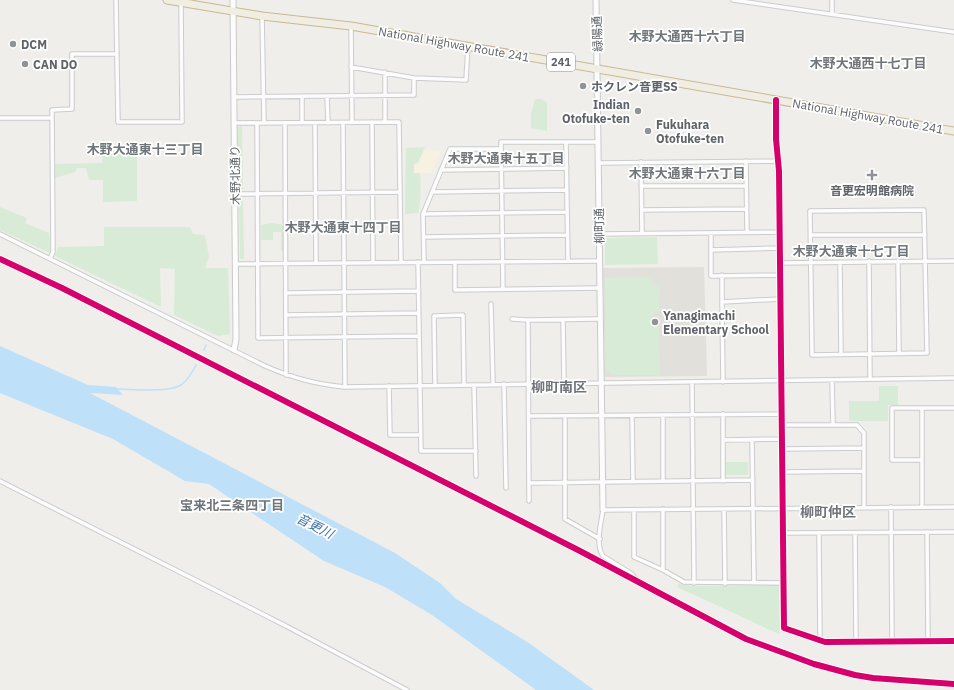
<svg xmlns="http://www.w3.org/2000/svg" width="954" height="690" viewBox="0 0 954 690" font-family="'IBM Plex Sans','Noto Sans JP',sans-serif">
<rect width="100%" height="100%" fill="#efeeea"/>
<path fill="#e2e0da" d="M704 267 707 376 605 377 603 268Z"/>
<path fill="#d8ebd6" d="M535 99H541L547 102V131L531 128V114Z
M242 126 243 190H238L237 127Z
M102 139 119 149H137V201L103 202V180H89L86 168H77L75 172 55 178V164L102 163Z
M425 147 418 163 414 165V173H420C421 184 421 203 418 213L405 214 406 148Z
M239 197H243L244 259H240Z
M0 207 27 218 25 223 49 233 50 253 0 230Z
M272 223 284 225 285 252 281 251V232H273V240H261V225Z
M104 227H190L193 234 205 235 209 257 205 268H228L230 334 218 336 174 315 175 269 160 268 161 307 55 256 58 247 104 246Z
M657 237 658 264 605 265V238Z
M651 277 652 285H660L659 311 653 314C650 320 654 324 659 327L660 375H613L606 369 605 278Z
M879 386H898V405H888V421H849V401H879Z
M726 462H748V475H726Z
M679 584 694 586 779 585 780 629 779 634 677 587Z"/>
<path fill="#f6f1e1" d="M425 149 440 151 432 173H414V164L418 163Z"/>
<path fill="#bfe0f9" d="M0 346 88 385 116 387 123 395 90 393 395 553 440 583 456 599 529 643 594 690H536L432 615 385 587 324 561 209 484 185 481 113 439 0 393Z"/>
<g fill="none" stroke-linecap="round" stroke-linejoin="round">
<path stroke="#bfe0f9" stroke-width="1.5" d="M204 350 206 345
M116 389C132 389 168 393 181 385 188 380 192 373 196 365"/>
<g stroke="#cbcccc" stroke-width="5.5">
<path id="street" d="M116 0 118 122H182L181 3
M733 0 954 32
M832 0V14
M262 16 264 123
M351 26 352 122
M351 67 414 78 466 80 468 46
M385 72V122
M302 96V123
M327 96 328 123
M234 97 414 95V78
M776 100V139L779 171 784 628 825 642 954 641
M0 118H52
M372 122 373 263
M234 123 399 122 401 262
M257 123 258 338 419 336
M285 123 286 375
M315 123 316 263
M343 123 345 387
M566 142 568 261
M746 161 747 232
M641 162 642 234
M599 163 779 161
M441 170 567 168
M641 186H746
M432 192 567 190
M235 194 400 192
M642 210 746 209
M924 210 927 353 812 355 810 211Z
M423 214 567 212
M711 233V276L781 275
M0 234 265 366C293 378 315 384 345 387L954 378
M600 234 780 232
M811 235H925
M424 237 567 235
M711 250 780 248
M0 259 62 288 580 551 746 639 814 664 855 675 873 678 954 684
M50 259 53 252 52 110 72 109V54H117
M869 261 870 379
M898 261 899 353
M418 262 421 451H476
M424 262 423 214 450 149H501
M455 262V290L600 288
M840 262 841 354
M780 263 954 261
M236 264 600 261
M722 275V302
M503 289 501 142H598
M286 293 418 291
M491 304 493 384
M286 315 419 313
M512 319 528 320
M563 320 564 383
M832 380 833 425
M692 382 694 583
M723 382 722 302 781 299
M504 384 506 488
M474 385 476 476
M389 386 390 435H420
M435 386 434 316 463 315 464 385
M922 408V460H892V408H954
M723 414V481
M632 415 633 482
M663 415V481
M529 416 782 414
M565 416V519L600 539
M783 425H857L864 433V507
M723 440 783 439
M752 440 754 583
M783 449 864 448
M922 460V507
M783 472 864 471
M0 481 288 627 407 690
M529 483 753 480
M529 501 528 320 600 319
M891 507 892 641
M724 509 725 584
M634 510V557L663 570 684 582 784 583
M927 532 928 640
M784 533 954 532
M855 533 856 641
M819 534 820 640
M663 570V509
M636 579 632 574 603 556C595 544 601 523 603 510L954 507"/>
</g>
<g stroke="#cacacb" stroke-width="7">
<path id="secondary" d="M233 0 236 339 234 350
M596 0 603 510"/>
</g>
<g stroke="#c8b996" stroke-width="9">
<path id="highway" d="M167 0 262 16 351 26 954 131"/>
</g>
<use href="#street" stroke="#fdfcfc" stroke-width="3.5"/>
<use href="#secondary" stroke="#fdfcfc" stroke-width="5"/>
<use href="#highway" stroke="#f0ede3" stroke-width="7"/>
<g stroke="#fff" stroke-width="8">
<path id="cycleway" d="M776 100V139L779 171 784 628 825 642 954 641
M0 259 62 288 580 551 746 639 814 664 855 675 873 678 954 684"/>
</g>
<use href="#cycleway" stroke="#d6006c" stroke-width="6"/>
</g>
<g fill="#919496" stroke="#fff" stroke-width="1.5">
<circle cx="13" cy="44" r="4"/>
<circle cx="25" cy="64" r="4"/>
<circle cx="583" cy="86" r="4"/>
<circle cx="638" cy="111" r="4"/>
<circle cx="648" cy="131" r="4"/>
<path d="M870 169h4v4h4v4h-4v4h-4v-4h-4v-4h4z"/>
<circle cx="655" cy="322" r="4"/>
</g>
<g text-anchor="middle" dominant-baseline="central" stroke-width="3.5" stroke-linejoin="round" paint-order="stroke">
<rect fill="#fff" stroke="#8f9295" stroke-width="1" x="547" y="53" width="28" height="18" rx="3"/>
<g font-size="11" font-weight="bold" fill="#5f6368">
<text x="561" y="62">241</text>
</g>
<g font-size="12" fill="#5f6368" stroke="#fff">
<text transform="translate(597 34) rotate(-92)">緑陽通</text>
<text transform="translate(454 44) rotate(10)">National Highway Route 241</text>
<text transform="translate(868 116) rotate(10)">National Highway Route 241</text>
<text transform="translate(235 175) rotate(-91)">木野北通り</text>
<text transform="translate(599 226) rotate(-91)">柳町通</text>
</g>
<g font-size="12" font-weight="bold" fill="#5f6368" stroke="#fff" text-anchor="start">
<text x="21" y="44">DCM</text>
<text x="33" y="64">CAN DO</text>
<text x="591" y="86">ホクレン音更SS</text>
<text x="630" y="104" text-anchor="end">Indian<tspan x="630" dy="14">Otofuke-ten</tspan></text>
<text x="656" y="124">Fukuhara<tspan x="656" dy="14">Otofuke-ten</tspan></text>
<text x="872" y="190" text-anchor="middle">音更宏明館病院</text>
<text x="663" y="315">Yanagimachi<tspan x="663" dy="14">Elementary School</tspan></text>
</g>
<g font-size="13" font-weight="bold" fill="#70757a" stroke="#fff">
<text x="687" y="36">木野大通西十六丁目</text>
<text x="868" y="63">木野大通西十七丁目</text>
<text x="145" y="149">木野大通東十三丁目</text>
<text x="506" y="158">木野大通東十五丁目</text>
<text x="687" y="173">木野大通東十六丁目</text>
<text x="343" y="227">木野大通東十四丁目</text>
<text x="851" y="251">木野大通東十七丁目</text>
<text x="232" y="505">宝来北三条四丁目</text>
</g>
<g font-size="13" font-style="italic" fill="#4174aa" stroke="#fff">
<text transform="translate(315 526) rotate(27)">音更川</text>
</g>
<g font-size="14" font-weight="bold" fill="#70757a" stroke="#fff">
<text x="559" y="387">柳町南区</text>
<text x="828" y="512">柳町仲区</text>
</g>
</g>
</svg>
